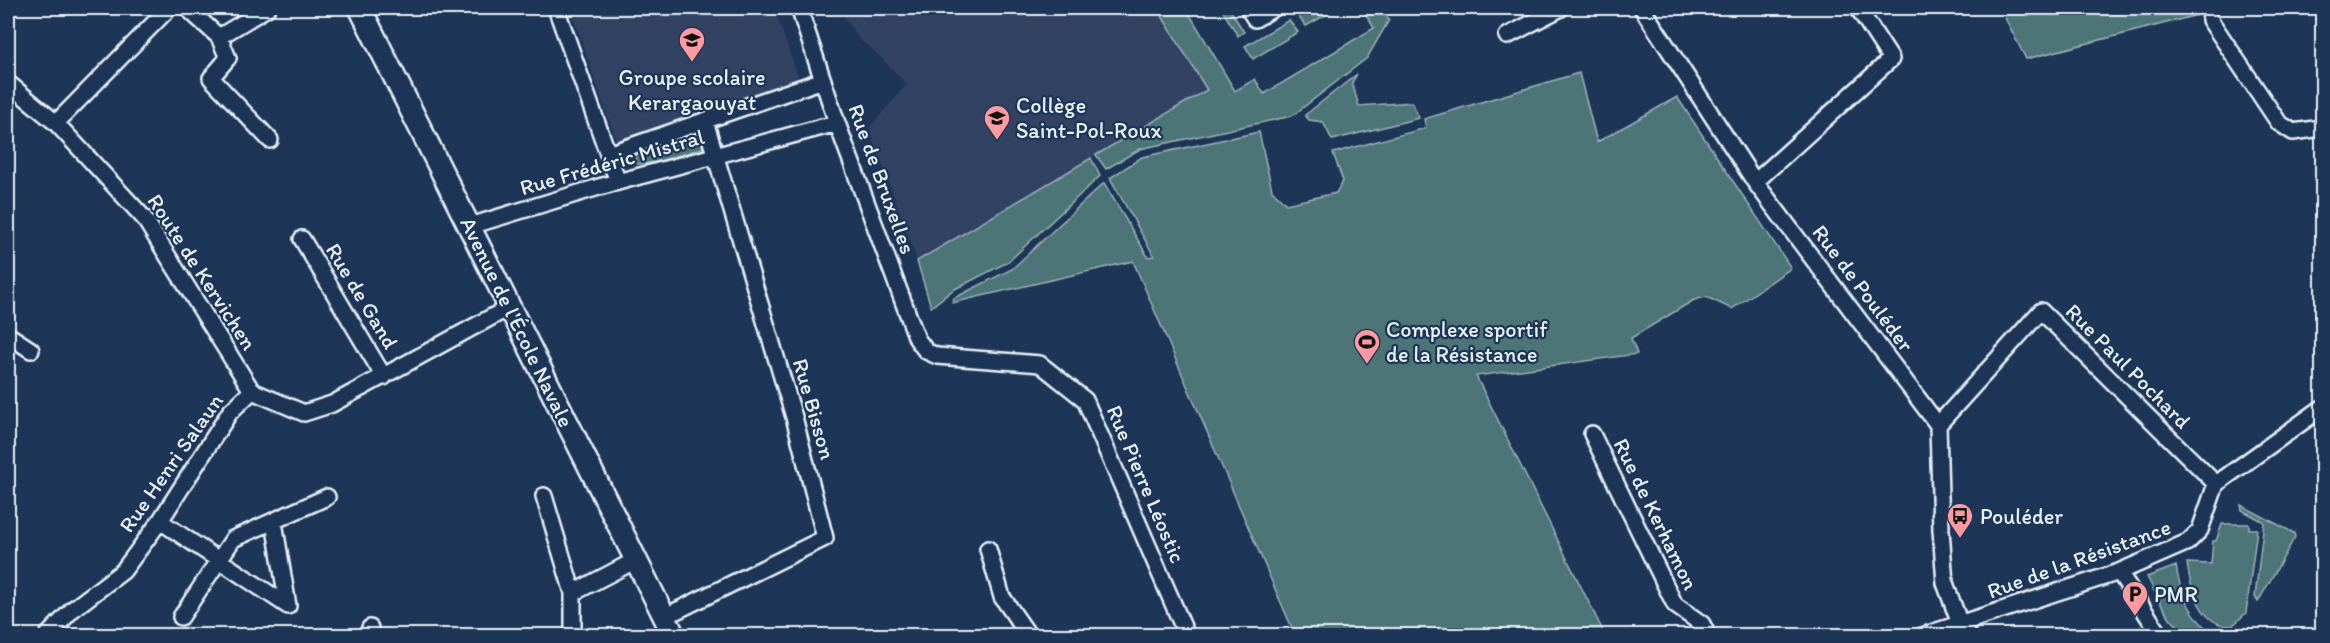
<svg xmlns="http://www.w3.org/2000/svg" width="2330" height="643" viewBox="0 0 2330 643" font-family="Itim,sans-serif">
<rect width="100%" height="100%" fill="#1d3557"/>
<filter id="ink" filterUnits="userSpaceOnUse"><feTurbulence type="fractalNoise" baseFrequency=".0167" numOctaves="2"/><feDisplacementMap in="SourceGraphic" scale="12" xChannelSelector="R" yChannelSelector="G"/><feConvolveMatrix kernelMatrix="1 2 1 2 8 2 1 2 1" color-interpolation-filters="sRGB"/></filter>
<g filter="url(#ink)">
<path fill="#304264" d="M570 8H774L799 79 617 143Z
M838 8H1157L1207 90 917 261 869 128 907 84 870 47 860 41Z"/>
<path fill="#4e7578" stroke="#9bb3b8" stroke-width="1.5" d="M1157 8H1186L1235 91 1255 79 1264 94 1374 28 1362 8H1380L1389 20 1367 58 1292 116 1140 149 1106 169 1096 155 1207 90Z
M1221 8H1229L1244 32 1238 36Z
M1310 8H1338L1306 26 1297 15Z
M2000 8H2205L2209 12 2026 59Z
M1289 20 1298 32 1253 59 1245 46Z
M1579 73 1597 142 1677 97 1791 268 1732 309 1706 297 1694 300 1631 338 1637 354 1476 376 1605 635H1295L1133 261 952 303 954 298 1012 269 1104 183 1148 257 1154 256 1110 178 1142 157 1259 132 1272 190 1286 204 1336 193 1343 181 1333 153 1426 128 1424 119Z
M1357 74 1352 83 1359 106 1412 102 1419 118 1332 140 1323 122 1309 120 1305 115Z
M699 134 702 135 705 145 702 148 657 162 638 164 635 161 637 153Z
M1091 158 1100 176 1008 262 953 290 931 307 917 261Z
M2241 505 2294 533 2295 537 2258 602 2255 597 2264 522 2242 510Z
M2222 524H2249V529H2257L2246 613 2232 626C2201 627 2190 588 2187 563L2211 564 2213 541H2216Z
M2176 566C2180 592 2189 613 2209 631L2207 635C2171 636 2162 605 2147 577Z"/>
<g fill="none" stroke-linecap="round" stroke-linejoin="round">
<g stroke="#e8f1f8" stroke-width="20">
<path id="street" d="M187 8 219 37 267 8
M556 8 618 182
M799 8 837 123 917 339 926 351 937 356 1040 364 1085 400 1187 636
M1248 8 1255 19 1274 8
M1642 8 1755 182 1938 425 1941 530 1945 583 1960 624 1969 636
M2210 20 2279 123 2293 132 2322 128
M1507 36 1561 8
M219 37 228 58 211 78 270 140
M8 83 56 123 144 218 252 391
M56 123 169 8
M608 154 823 80
M1755 182 1891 59 1858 8
M470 226 599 187 837 123
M302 239 384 377
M8 335 31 350
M252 391 304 413 332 404 510 307
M1938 425 2041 311 2216 484
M1592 434 1675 605 1702 624 1708 636
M2216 484 2322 408
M544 496 573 593
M160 521 288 606 274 522
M988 549 1002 597 1029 636
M2119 572 2161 636
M181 617 233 539 327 497
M664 617 825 538 794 417 705 121
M370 628 371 636
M47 636 73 609 123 571 160 521 230 412 252 391
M573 636V593L636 560
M1922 636 2119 572 2188 542 2200 530 2216 484"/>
</g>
<g stroke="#e8f1f8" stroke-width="26">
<path id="secondary" d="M360 8 674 636"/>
</g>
<use href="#street" stroke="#1d3557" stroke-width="15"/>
<use href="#secondary" stroke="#1d3557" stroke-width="21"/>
</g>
</g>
<defs>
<g id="school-pin" transform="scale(1.35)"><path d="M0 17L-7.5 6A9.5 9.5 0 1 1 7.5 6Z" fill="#ff9aa2" stroke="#1d3557"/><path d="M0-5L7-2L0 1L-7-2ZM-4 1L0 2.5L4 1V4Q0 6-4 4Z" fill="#111"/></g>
<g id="stadium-pin" transform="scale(1.35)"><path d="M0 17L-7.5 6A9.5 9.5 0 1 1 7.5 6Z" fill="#ff9aa2" stroke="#1d3557"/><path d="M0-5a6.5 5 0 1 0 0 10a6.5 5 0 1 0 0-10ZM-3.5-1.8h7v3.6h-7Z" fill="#111"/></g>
<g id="bus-pin" transform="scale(1.35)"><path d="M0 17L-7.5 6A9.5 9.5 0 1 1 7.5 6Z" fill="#ff9aa2" stroke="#1d3557"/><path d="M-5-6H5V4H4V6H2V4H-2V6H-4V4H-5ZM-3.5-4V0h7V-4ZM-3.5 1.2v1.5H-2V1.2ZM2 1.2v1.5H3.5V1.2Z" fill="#111"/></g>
<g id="parking-pin" transform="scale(1.35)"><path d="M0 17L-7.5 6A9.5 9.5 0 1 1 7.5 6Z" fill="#ff9aa2" stroke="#1d3557"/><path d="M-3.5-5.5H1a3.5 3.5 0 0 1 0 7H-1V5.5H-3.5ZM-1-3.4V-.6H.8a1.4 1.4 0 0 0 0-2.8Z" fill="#111"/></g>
</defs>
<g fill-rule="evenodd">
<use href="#school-pin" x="692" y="40"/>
<use href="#school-pin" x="997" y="118"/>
<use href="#stadium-pin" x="1367" y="342"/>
<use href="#bus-pin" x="1960" y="516"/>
<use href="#parking-pin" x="2135" y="594"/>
</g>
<g text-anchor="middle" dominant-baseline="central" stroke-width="4.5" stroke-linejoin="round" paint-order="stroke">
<g font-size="22" fill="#e8f1f8" stroke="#1d3557" text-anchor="start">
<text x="692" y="77" text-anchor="middle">Groupe scolaire<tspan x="692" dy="25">Kerargaouyat</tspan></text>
<text x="1016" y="105">Collège<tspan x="1016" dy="25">Saint-Pol-Roux</tspan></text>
<text x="1386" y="329">Complexe sportif<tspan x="1386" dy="25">de la Résistance</tspan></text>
<text x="1980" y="516">Pouléder</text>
<text x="2154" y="594">PMR</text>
</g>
<g font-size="22" fill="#e8f1f8" stroke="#1d3557">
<text transform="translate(612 162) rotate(-16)">Rue Frédéric Mistral</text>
<text transform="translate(882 179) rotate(70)">Rue de Bruxelles</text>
<text transform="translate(202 272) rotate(57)">Route de Kervichen</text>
<text transform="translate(1863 288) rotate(53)">Rue de Pouléder</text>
<text transform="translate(362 296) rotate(59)">Rue de Gand</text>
<text transform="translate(517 322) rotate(64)">Avenue de l'École Navale</text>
<text transform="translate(2128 366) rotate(45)">Rue Paul Pochard</text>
<text transform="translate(814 409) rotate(74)">Rue Bisson</text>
<text transform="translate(171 463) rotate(-55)">Rue Henri Salaun</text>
<text transform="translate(1146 484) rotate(67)">Rue Pierre Léostic</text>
<text transform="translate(1656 514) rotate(64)">Rue de Kerhamon</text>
<text transform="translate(2079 559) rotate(-20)">Rue de la Résistance</text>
</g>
</g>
<rect width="2330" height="643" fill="none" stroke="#1d3557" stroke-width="30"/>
<rect x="15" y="15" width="2300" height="613" fill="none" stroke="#e8f1f8" stroke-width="2" filter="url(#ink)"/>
</svg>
